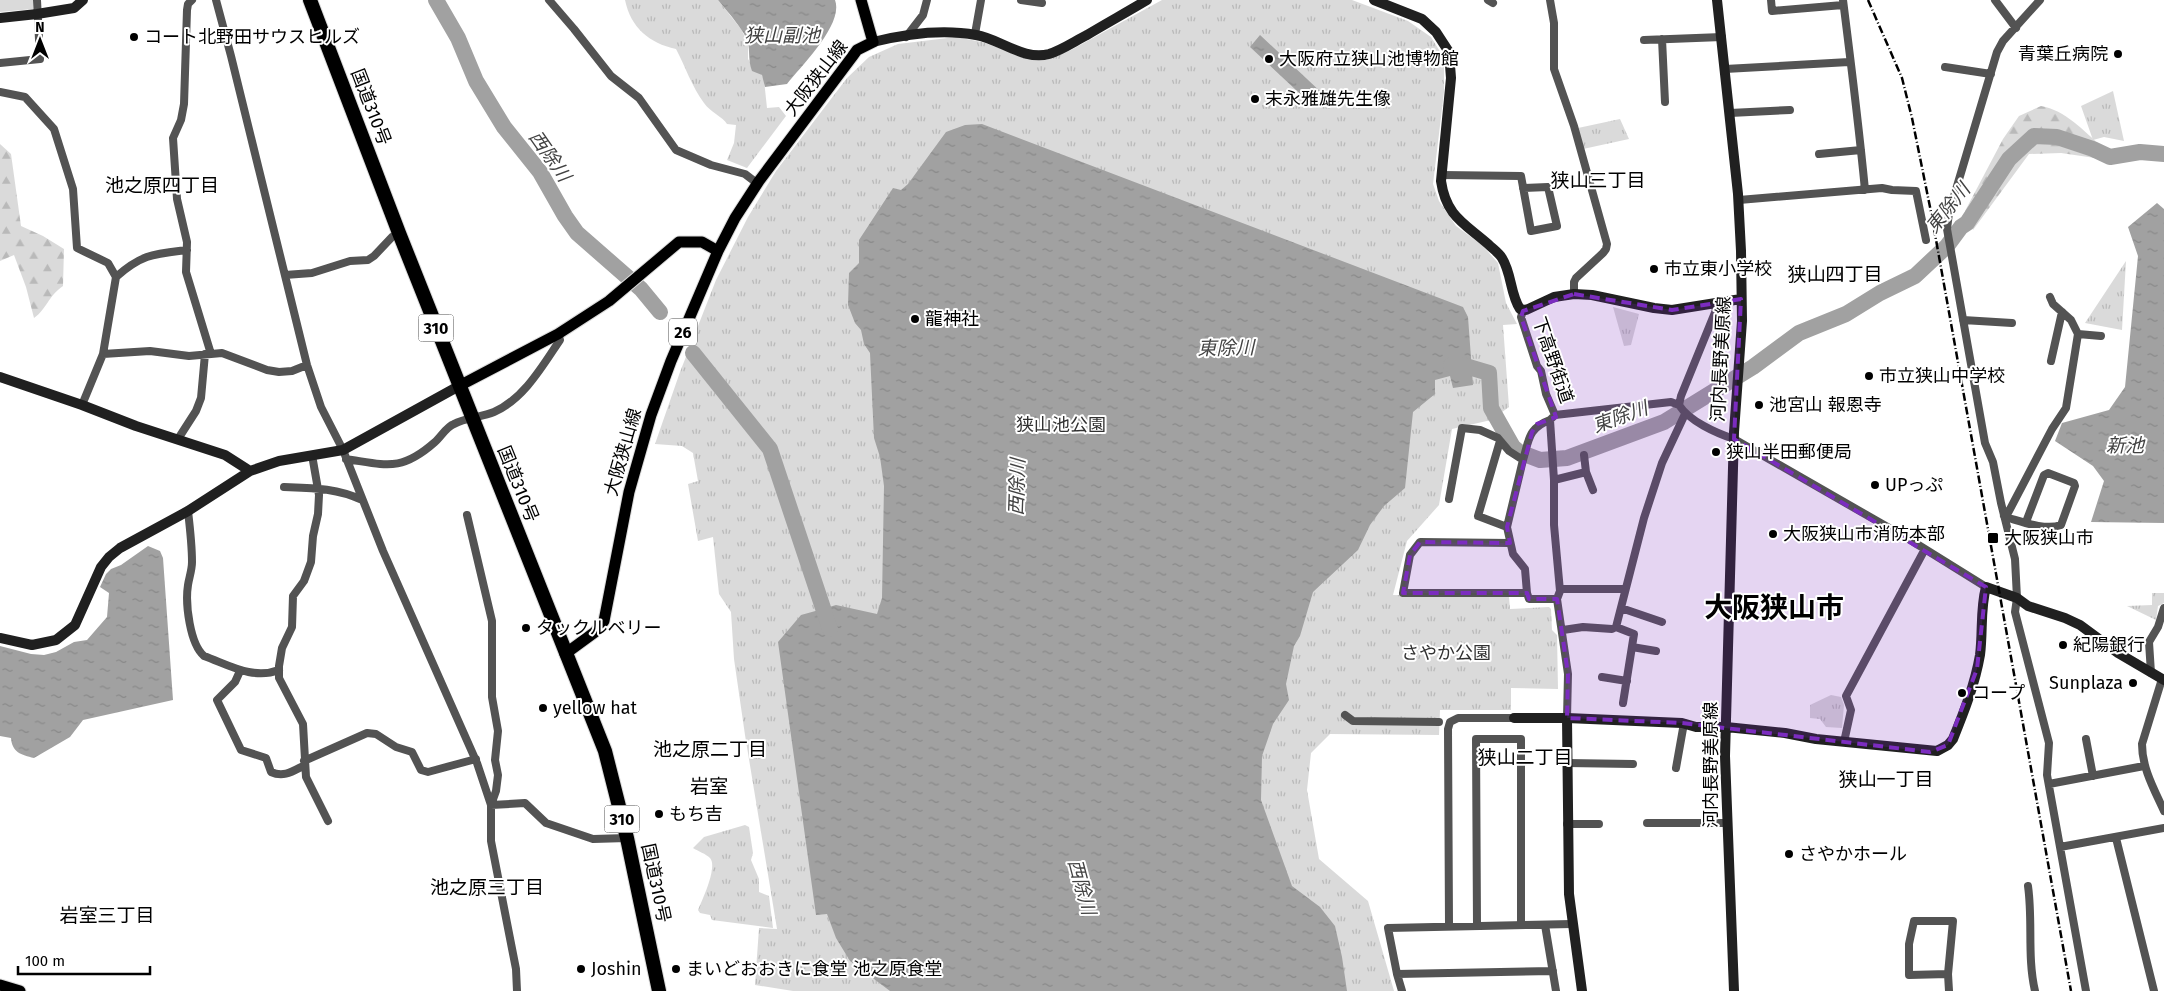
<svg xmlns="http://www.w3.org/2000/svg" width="2164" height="991" viewBox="0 0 2164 991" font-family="'Fira Sans','Noto Sans JP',sans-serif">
<defs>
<pattern id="grass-tufts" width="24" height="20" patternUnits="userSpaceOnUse" patternTransform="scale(1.25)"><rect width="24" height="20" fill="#dadada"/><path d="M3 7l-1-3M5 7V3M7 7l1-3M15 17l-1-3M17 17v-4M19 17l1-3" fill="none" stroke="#b9b9b9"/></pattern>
<pattern id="forest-firs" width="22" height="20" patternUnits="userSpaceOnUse" patternTransform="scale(1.25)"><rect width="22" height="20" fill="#dadada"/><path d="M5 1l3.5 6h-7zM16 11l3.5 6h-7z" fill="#b9b9b9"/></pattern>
<pattern id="water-ripples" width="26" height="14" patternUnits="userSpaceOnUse" patternTransform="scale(1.25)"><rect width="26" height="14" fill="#a1a1a1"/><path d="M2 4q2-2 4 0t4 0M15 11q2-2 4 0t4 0" fill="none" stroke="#898989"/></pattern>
</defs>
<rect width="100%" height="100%" fill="#fff"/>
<path fill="url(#grass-tufts)" d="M625 0H718L741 29 748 43V59L755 70 762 75 764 80 767 108 779 107 786 116 747 168 727 160 734 143 736 125 727 124C723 117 710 112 704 103 692 87 685 66 676 49 649 43 631 28 625 0Z
M1162 0H1352L1408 21 1431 37 1444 58V92L1433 184 1439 201 1456 226 1482 245 1498 263 1506 303 1517 324 1503 325 1509 407 1491 420 1452 429 1439 505 1407 541 1393 595 1509 597 1510 609 1549 607 1551 609 1552 630 1557 635 1558 689 1511 688V710H1440L1439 735 1330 734 1311 753 1307 790 1319 859 1368 901 1394 991H793L755 985 759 928 777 929 745 735 734 659 731 612 719 594 713 537 698 541 688 484 698 481 693 453 682 446 655 444 680 372 716 280 748 217 776 171 847 78 869 57 898 44 956 37 982 42 1024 57 1046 60 1071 50Z
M2113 91 2124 141 2104 137 2093 140 2081 106Z
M1620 119 1629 139 1583 149 1578 128Z
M2126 261 2122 330 2085 323Z
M1613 307 1639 314 1631 345 1624 346Z
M2152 593H2164V603L2158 606 2156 620 2127 606 2152 605Z
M1831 695 1841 697 1844 705 1842 728 1826 727 1820 719 1810 718V705Z
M745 825 749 827 753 853 751 860 759 879V892L769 896 773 928 712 920 710 915 700 913 698 910C702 900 718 867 710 858 706 854 698 851 693 848L704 837Z"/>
<path fill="url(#forest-firs)" d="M2041 106C2065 110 2084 131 2102 147L2095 158 2061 153 2029 154 1973 230 1965 211 2003 139 2019 116Z
M0 144 11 154 21 226 43 236 64 249 63 286C48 296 47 309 34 318L26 287 14 255 0 261Z"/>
<path fill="#dadada" d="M0 0H33V9L0 12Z"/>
<path fill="url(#water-ripples)" d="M718 0H835C844 24 802 65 787 84L765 87 762 75 752 71C748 60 750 52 748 43 746 32 726 10 718 0Z
M1260 35 1323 94 1312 105 1250 47Z
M982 124 1463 307 1468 317 1473 385 1453 388 1450 376 1435 380V394L1413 412 1405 488 1384 506 1370 525 1358 550 1313 592 1300 636 1294 646 1286 684 1289 700 1273 724 1262 756 1261 800 1292 886 1320 907 1335 926 1342 957 1347 991H890L850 961 836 938 827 914 816 915 778 642 801 615 819 610 836 605 877 614 882 598 884 486 880 457 874 438 870 353 864 344 861 330 855 323 848 305 849 273 859 263V240L893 188 901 190 908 184 946 132 965 125Z
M2157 203 2164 209V523L2091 522 2104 481 2093 466 2055 441 2062 423 2109 410 2125 387 2138 256 2128 227Z
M148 546 160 551 163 558 173 700 83 720 70 737 34 758C21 755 12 752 11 738L0 736V646L31 654 44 655 56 652 74 642 87 640 107 617 109 593 100 587 106 574 111 569 121 565Z"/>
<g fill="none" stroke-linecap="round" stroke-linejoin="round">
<path stroke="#a1a1a1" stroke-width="16" d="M436 0 458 38 476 81 504 127 540 172 565 216 577 233 641 289 660 312
M693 353 770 449 830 629
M1451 365H1462L1489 373 1491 408 1513 447 1519 452 1540 460 1567 458 1664 422 1753 367 1799 333 1846 314 1880 293 1915 276 1947 246 1961 227 1967 223 2009 159 2034 136 2057 137 2093 149 2110 157 2140 152 2164 154"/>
<g stroke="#dbdbdb" stroke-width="13">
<path id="primary" d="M459 386 558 334 609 301 679 242H702L718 251
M565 654 595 632 604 621 629 492 651 415 671 361 718 251 735 218 759 181 852 57 857 50 873 42 861 0
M0 985 20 991"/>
</g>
<g stroke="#dbdbdb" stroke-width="16">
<path id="highway" d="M310 0 399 233 605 751 627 838 659 991"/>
</g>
<path stroke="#535353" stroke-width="8" d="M192 0 188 4 187 10 184 104 181 120 173 138 177 199 187 242 186 272 211 354
M216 0 231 56 307 365 321 407 343 450 383 551 477 763 491 805V841L516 969 517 991
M549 0 574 29 611 76 639 98 676 150 711 165 745 174 758 184
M1021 0 1042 3
M1488 0 1493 3
M1550 0 1554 23V69L1574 126 1607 244 1606 249 1603 253 1576 278 1574 282V294
M1771 0 1772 11 1843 5
M1843 0C1851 63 1859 127 1865 190
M1995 0 2016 28
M2040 0 2003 41 1997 52 1949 213 1947 229 1985 443 1993 462 2001 503 2015 559 2017 598 2015 612 2049 743 2047 775 2086 991
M975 34 981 0
M906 37 923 15 927 0
M1662 39 1665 102
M1644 40 1722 37
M0 63 40 59 37 0
M1945 67 1991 74
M1725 69 1849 62
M0 92 25 97 54 129 73 189 77 248 108 263 116 277 103 354 82 405
M1730 113 1790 110
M1819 154 1861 150
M1442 175 1521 176 1531 231 1557 226 1548 187 1523 188
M1739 200 1882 188 1892 190 1916 191 1926 240
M285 275 312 273 350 261 368 260 374 256 392 237 399 233
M116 277C142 254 154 254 187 250
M1714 304 1716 310 1681 396 1679 405C1689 421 1716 433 1734 439L1912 541 1986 587
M1523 311 1521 317 1537 366 1541 371 1546 394 1555 415
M1963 320 2012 323
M2078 334 2101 336
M103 354 150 351 189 356 222 353 267 370 279 372 292 371 307 365
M2051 361 2062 312
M1555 415 1550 420 1554 480V525L1560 591 1557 599 1568 674 1567 718
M1555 415 1671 402 1679 405
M178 439 196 411 201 398 205 354
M1500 441 1478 516 1507 527
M312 455 319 495 318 514 313 536 311 562 304 581 293 596 292 627 282 648 279 666V678L303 724 306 777 328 821
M1584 455 1586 472 1593 490
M346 459C387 465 401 472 435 442 441 437 446 427 454 424 464 418 482 417 494 412 524 399 543 365 560 340L558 334
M1523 460C1529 440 1528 428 1550 420
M1554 480 1586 472
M284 487C312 488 337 488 362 500
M1449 499 1462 428 1480 430 1498 438 1509 451 1523 460 1507 527 1513 554 1525 569 1527 593
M188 511C190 528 192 545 192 562 192 570 189 578 188 585 185 604 190 644 204 656 229 665 253 680 279 670
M467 515 492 621V697L498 731 495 760 498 775 496 791 491 805
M2004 516 2008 513 2052 429 2066 408 2078 334 2071 320 2053 304 2050 297
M2005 517C2020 521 2045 531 2061 525L2075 486 2074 483 2048 473 2044 475 2026 522
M1510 543 1420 542 1410 555 1403 593H1527L1529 599H1557
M1560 589H1625
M1621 608 1662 622
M1616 627 1644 518 1662 463 1685 414
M1563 630 1583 627 1612 629 1616 627 1634 634 1623 703
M1632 647 1656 651
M240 671 235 682 217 700 241 750 266 758 271 772C284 778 293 771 305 765
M2151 673 2149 642 2158 627 2164 608
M1602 677 1627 681
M2162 679 2142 744C2142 768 2154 789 2164 811
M1345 715 1353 721 1439 722
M2086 739 2093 776
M1844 742 1851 710 1846 696 1925 549
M304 761 367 733 376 734 396 747 412 752 421 770 428 772 476 759
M1567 763 1633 764
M1676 768 1684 723
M2049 784 2144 766
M491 805 525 803 546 823 593 839 627 838
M1647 823H1727
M1567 824H1599
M2116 838 2154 991
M2060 847 2164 828
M2028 886C2033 921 2027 957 2035 991
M1449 925 1448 729 1450 722 1458 718H1514
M1545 925 1556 991
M1477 926 1476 739H1521V925
M1397 974 1553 971
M1948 974 1909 975V944L1914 921H1953L1948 974 1949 991
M1402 991 1397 974 1388 928 1572 924"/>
<path stroke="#202020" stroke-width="10" d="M1374 0 1422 19 1436 32 1449 52 1451 78 1441 181C1446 216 1464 223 1488 244 1493 249 1499 253 1502 258 1512 274 1510 294 1520 309L1526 310 1554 297 1574 294 1592 295 1654 308 1672 310 1741 299
M1717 0 1738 194 1741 251 1742 321 1734 432 1725 756 1734 991
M0 18 37 14 74 8 83 0
M873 42C905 34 944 29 976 35 1000 39 1024 61 1049 54 1062 50 1075 41 1087 35 1107 23 1127 12 1147 0
M0 377 82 405 136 426 225 455 250 471
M0 638 32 645 56 640 75 625 101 567 109 557 120 548 188 511 250 471 279 461 343 450 459 386
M1514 718H1567L1682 723 1696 727H1726L1785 733 1816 739 1937 751 1948 745 1953 739C1964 712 1975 684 1980 655 1983 632 1980 609 1986 587L2017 598 2028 606 2065 618 2080 625 2118 653 2164 680
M1567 718 1569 894 1582 991"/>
<use href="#primary" stroke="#000" stroke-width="11"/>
<use href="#highway" stroke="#000" stroke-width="14"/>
<path stroke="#000" stroke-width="2.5" stroke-dasharray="8 2.5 1 2.5" stroke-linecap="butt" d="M1868 0 1902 78 1912 118 1931 212 2071 991"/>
</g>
<path fill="#7b2cbf" fill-opacity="0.2" stroke="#7b2cbf" stroke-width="4" stroke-dasharray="10 6" stroke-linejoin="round" d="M1574 294 1672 310 1741 299 1734 439 1986 587 1977 669 1948 745 1930 752 1682 723 1567 718 1568 674 1557 599H1529L1527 593H1403L1410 555 1420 542 1510 543 1507 527 1532 432 1537 424 1556 417 1521 317 1523 311Z"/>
<g fill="#000" stroke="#fff" stroke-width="2">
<circle cx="134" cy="37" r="5"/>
<circle cx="2118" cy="54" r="5"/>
<circle cx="1269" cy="59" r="5"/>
<circle cx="1255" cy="99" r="5"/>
<circle cx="1654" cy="269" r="5"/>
<circle cx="915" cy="319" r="5"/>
<circle cx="1869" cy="376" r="5"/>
<circle cx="1759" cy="405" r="5"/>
<circle cx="1716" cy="452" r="5"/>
<circle cx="1875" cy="485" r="5"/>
<circle cx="1773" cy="534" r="5"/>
<rect x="1987" y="532" width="12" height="12" rx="2.5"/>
<circle cx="526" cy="628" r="5"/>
<circle cx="2063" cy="645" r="5"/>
<circle cx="2133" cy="683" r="5"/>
<circle cx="1962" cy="693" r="5"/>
<circle cx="543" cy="708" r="5"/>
<circle cx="659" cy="814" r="5"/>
<circle cx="1789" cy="854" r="5"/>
<circle cx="581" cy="969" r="5"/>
<circle cx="676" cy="969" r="5"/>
</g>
<g text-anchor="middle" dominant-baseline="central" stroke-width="4" stroke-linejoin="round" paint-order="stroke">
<g fill="#fff" stroke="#4c4c4c" stroke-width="1">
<rect x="418.5" y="314.5" width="35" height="27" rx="4"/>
<rect x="669" y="318.5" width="28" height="27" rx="4"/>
<rect x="604.5" y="805.5" width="35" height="27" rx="4"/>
</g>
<g font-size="16" font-weight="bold" fill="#000">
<text x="436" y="328">310</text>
<text x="683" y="332">26</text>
<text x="622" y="819">310</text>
</g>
<g font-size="18" fill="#000" stroke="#fff" text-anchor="start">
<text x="144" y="37">コート北野田サウスヒルズ</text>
<text x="2108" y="54" text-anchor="end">青葉丘病院</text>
<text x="1279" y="59">大阪府立狭山池博物館</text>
<text x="1265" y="99">末永雅雄先生像</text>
<text x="1664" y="269">市立東小学校</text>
<text x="925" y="319">龍神社</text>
<text x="1879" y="376">市立狭山中学校</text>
<text x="1769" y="405">池宮山 報恩寺</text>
<text x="1726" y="452">狭山半田郵便局</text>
<text x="1885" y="485">UPっぷ</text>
<text x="1783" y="534">大阪狭山市消防本部</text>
<text x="2004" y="538">大阪狭山市</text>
<text x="536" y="628">タックルベリー</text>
<text x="2073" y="645">紀陽銀行</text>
<text x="2123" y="683" text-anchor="end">Sunplaza</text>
<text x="1972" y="693">コープ</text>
<text x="553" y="708">yellow hat</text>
<text x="669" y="814">もち吉</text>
<text x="1799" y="854">さやかホール</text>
<text x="591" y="969">Joshin</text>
<text x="686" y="969">まいどおおきに食堂 池之原食堂</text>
</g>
<g font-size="18" fill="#000" stroke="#fff">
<text transform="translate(816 78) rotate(-52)">大阪狭山線</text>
<text transform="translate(371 107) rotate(69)">国道310号</text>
<text transform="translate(1721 359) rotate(-87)">河内長野美原線</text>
<text transform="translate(1553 360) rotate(71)">下高野街道</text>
<text transform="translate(623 452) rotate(-74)">大阪狭山線</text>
<text transform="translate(518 484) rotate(68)">国道310号</text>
<text transform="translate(1711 765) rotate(-90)">河内長野美原線</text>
<text transform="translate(656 883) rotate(78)">国道310号</text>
</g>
<g font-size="18" fill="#313131" stroke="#fff">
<text x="1061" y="425">狭山池公園</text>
<text x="1446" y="653">さやか公園</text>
</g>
<g font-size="19" font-style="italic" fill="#424242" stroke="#fff">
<text x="782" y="35">狭山副池</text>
<text transform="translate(550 156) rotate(55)">西除川</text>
<text transform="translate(1948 208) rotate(-51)">東除川</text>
<text transform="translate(1226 348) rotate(-1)">東除川</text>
<text transform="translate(1620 417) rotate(-20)">東除川</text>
<text x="2125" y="445">新池</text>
<text transform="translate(1017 487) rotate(-88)">西除川</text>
<text transform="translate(1082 887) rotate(75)">西除川</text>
</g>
<g font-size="19" fill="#000" stroke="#fff">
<text x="1598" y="180">狭山三丁目</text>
<text x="162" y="185">池之原四丁目</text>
<text x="1835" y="274">狭山四丁目</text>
<text x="710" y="749">池之原二丁目</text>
<text x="1525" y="757">狭山二丁目</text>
<text x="1886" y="779">狭山一丁目</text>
<text x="709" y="786">岩室</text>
<text x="487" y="887">池之原三丁目</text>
<text x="107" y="915">岩室三丁目</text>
</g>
<g font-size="28" font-weight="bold" fill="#000" stroke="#fff">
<text x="1774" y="607">大阪狭山市</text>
</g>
</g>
<g transform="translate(40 40)" stroke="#ffffff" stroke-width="4" paint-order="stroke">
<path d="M0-4L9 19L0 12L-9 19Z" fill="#000000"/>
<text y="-8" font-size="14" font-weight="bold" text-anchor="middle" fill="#000000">N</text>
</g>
<path d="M18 966v8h132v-8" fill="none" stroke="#000000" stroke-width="2.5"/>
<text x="25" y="966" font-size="15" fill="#000000" stroke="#ffffff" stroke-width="4" paint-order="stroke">100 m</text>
</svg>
